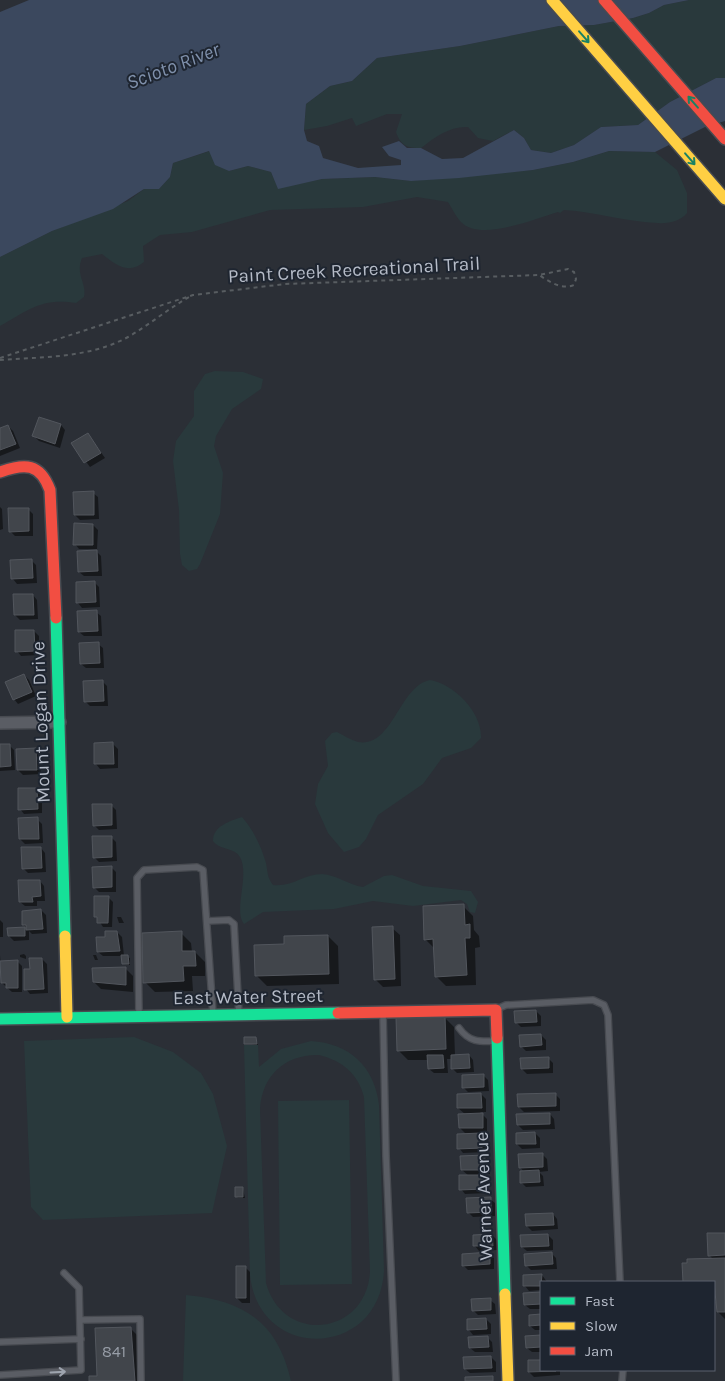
<svg xmlns="http://www.w3.org/2000/svg" width="725" height="1381" viewBox="0 0 725 1381" font-family="Karla,sans-serif">
<rect width="100%" height="100%" fill="#2b2f36"/>
<path fill="#29393c" fill-rule="evenodd" d="M689 0H725V78H716L670 102 638 125 601 127 574 145 551 153 531 150 524 138 514 130 493 141 478 138 468 127C450 126 435 137 421 148 407 148 401 146 396 132L402 114H387L356 126 352 118 327 126 304 130 306 104 330 86 352 81 377 58 460 46 559 26 594 25 633 18 649 13 664 5Z
M210 151 229 171 248 166 271 172 278 188 322 179 375 177 411 181 533 170 573 162 609 151 655 152 677 170 687 193V213C681 221 668 224 658 223 627 222 596 212 564 210L560 213 558 212C534 219 480 242 461 222 456 217 452 208 448 202L417 197 363 207 270 210 192 232 160 235 143 246 144 262C128 275 116 265 102 254L82 258C75 275 87 283 84 297L76 303C41 298 29 310 0 326V257L52 231 128 201 144 189H159L170 177 173 163Z
M215 371 243 372 263 379 261 389 232 409 216 436 214 446 223 473 220 514 200 564 197 569 189 571 182 565 180 554 179 510 173 461 176 441 194 416V391L205 374Z
M430 680C454 684 482 712 481 738L471 748 442 758 423 784 378 815 366 839 359 847 344 852 328 833 315 804 318 784 328 766 325 741 332 733 337 732C343 735 351 740 358 742 393 748 399 686 430 680Z
M242 817C254 831 261 846 266 863 268 873 267 877 273 885 293 887 304 874 322 874 337 875 349 885 363 887L384 876 392 875 423 886 471 891 478 902 475 913 470 912 467 904 461 900 413 906 373 901 334 909 263 912 244 924C233 911 250 875 240 857 234 847 219 850 213 841 213 826 230 821 242 817Z
M134 1037 173 1052 201 1073 213 1094 227 1146 212 1213 43 1220 31 1207 24 1041Z
M311 1041C349 1043 375 1067 379 1105L384 1271C379 1359 259 1362 250 1275L244 1045H258L259 1067 281 1049ZM319 1055C343 1061 358 1074 364 1097L370 1272C366 1336 283 1345 266 1283L260 1109C262 1075 286 1054 319 1055Z
M349 1100 352 1284 280 1285 278 1101Z
M186 1295C244 1300 278 1323 291 1381H183Z"/>
<path fill="#3b485e" d="M29 0H689L664 5 649 13 633 18 594 25 559 26 460 46 377 58 352 81 330 86 306 104 304 130 307 141 319 146 323 158 358 168 401 165V160L389 156 382 147 399 141 407 148H421L442 159 463 158 514 130 524 138 531 150 551 153 574 145 601 127 638 125 670 102 716 78H725V121L705 127 655 152 609 151 573 162 533 170 459 178 411 181 375 177 322 179 278 189 271 172 248 166 229 171 215 165 209 151 173 163 170 177 159 189H144L113 209 52 231 0 257V12Z"/>
<path fill="#0007" d="M40 418 61 425 65 430 60 448 39 441 34 436Z
M8 426 13 431 20 448 0 456V429Z
M88 434 105 458 90 467 73 444Z
M93 493 98 497 99 519 80 520 75 515Z
M0 507 2 509 3 529 0 530Z
M28 509 33 514V536H15L10 531Z
M93 525 98 530 97 549H79L75 544Z
M97 552 101 556 102 576H84L79 572Z
M31 560 36 565 37 583 17 584 13 579Z
M95 583 99 587 100 607 82 608 78 603Z
M33 595 37 600 38 619 20 620 15 615Z
M96 612 101 616 102 636H84L79 632Z
M34 631 39 636V655L21 656 17 651Z
M98 644 103 648 104 668H86L81 664Z
M24 675 29 680 36 696 18 704 14 699Z
M102 681 107 686 108 706H90L85 701Z
M113 744 118 749V768L100 769 96 764Z
M9 745 14 750 15 770 0 771V746Z
M35 750 40 754 41 774 23 775 18 770Z
M37 789 42 794V813L24 814 20 809Z
M111 805 116 810 117 829 99 830 94 825Z
M37 819 42 824 43 843 25 844 20 839Z
M111 837 116 842 117 861 99 862 94 857Z
M41 848 45 853 46 872 28 873 23 868Z
M111 867 116 872V892H99L94 887Z
M40 881 44 886 45 901H37V906H25L20 902Z
M108 897 113 902 112 927H103L96 916Z
M463 906 473 916 474 930 479 936 480 947 475 948 476 985 446 986 436 976 435 949 425 939Z
M41 910 46 915 47 933 32 934 29 931V940L14 941 9 936V930L27 929 24 925Z
M117 917H121L124 923H119Z
M0 920 3 923V937H0Z
M392 928 400 935 401 986 383 987 375 979Z
M117 932 122 937 124 956 130 958V965L123 964V956H103L98 952 106 938Z
M181 933 191 943 192 952H195L205 962V976H192L193 991 155 992 145 982Z
M328 936 338 946 339 984 267 986 257 976 255 947 285 946Z
M24 954 26 956V959L20 957V955Z
M0 955 1 962 17 961 22 966V992H12L2 983Z
M93 955H96L98 960H95Z
M42 959 47 964 48 993 30 994 26 989 31 970Z
M125 968 133 976V992L101 989 94 982Z
M536 1011 541 1016V1026L521 1027 516 1022Z
M444 1017 454 1027 455 1056 469 1055 473 1060 474 1072 457 1073 452 1068V1059H447L448 1073H434L429 1069 428 1060H408L398 1050Z
M541 1035 546 1040V1050L526 1051 521 1046Z
M256 1038 258 1045 246 1043Z
M548 1058 553 1063V1073L527 1074 522 1069Z
M483 1075 488 1080 489 1091 468 1092 463 1087Z
M481 1094 486 1099V1112H480L487 1119V1132H479L486 1139V1152L463 1153 459 1148 467 1135 460 1128 466 1115 458 1108Z
M555 1094 560 1099V1111L524 1112 519 1107Z
M550 1114 554 1119 555 1129 523 1130 518 1125Z
M535 1133 540 1138V1148L522 1149 517 1144Z
M542 1154 547 1159 548 1171 539 1172 543 1176 544 1186 526 1187 521 1182 524 1172 520 1167Z
M484 1156 489 1161 490 1174H481L488 1181V1193L465 1194 461 1189 469 1176 462 1170Z
M243 1189 245 1198H238L236 1196Z
M490 1199 495 1203V1216L473 1217 468 1212Z
M553 1214 557 1219 558 1229 532 1231 527 1226Z
M725 1234V1319L718 1312V1301L714 1302V1282H684V1264L713 1259 709 1255Z
M492 1235 497 1240V1250L479 1251 475 1246Z
M548 1235 553 1240V1250L527 1251 522 1247Z
M489 1254 494 1258V1269L468 1270 463 1265Z
M552 1254 556 1258 557 1269 531 1270 526 1265Z
M245 1267 250 1272V1303H242L237 1298Z
M542 1275 547 1282H541V1290L529 1291 525 1286 524 1276Z
M525 1294H541V1309H530L525 1305Z
M490 1300 495 1304 496 1314 478 1315 473 1310Z
M541 1315V1330H535L530 1326V1316Z
M486 1319 491 1324V1334L473 1335 469 1330Z
M130 1328 138 1336 140 1381H91L98 1377Z
M487 1337 492 1342 493 1352H475L470 1348Z
M527 1337H541V1352H532L527 1348Z
M491 1357 496 1362V1372L470 1373 465 1369Z
M541 1361V1370H560V1375L534 1377 529 1372V1362Z"/>
<path fill="#41454b" stroke="#52565d" d="M39 417 61 424 55 444 32 436Z
M8 425 16 444 0 450V428Z
M88 433 101 453 84 463 71 443Z
M94 491V515H74L73 492Z
M8 508H29V531L9 532Z
M74 523 93 524V545H73Z
M97 550 98 571 78 572 77 551Z
M32 559 33 578 11 579 10 560Z
M95 581 96 602 76 603V582Z
M13 594H33L34 615H14Z
M97 610 98 631 78 632 77 611Z
M15 630H34L35 651 15 652Z
M99 642 100 663 80 664 79 643Z
M24 674 32 692 13 700 5 682Z
M103 680 104 701 84 702 83 681Z
M113 742 114 764H94V743Z
M0 744H10L11 766 0 767Z
M36 748 37 770H17L16 749Z
M18 788H37L38 809 18 810Z
M92 804H112V825L93 826Z
M38 817 39 839H19L18 818Z
M92 836H112V857L93 858Z
M21 847H41L42 868 22 869Z
M112 866V887L93 888 92 867Z
M18 880H40L41 896 32 897 33 902H19Z
M94 896H109L108 923H97V917H94Z
M464 904 465 925 470 924V938H465L467 975 435 977 433 939 424 940 423 906Z
M41 909 43 929 26 930V925H22V911Z
M393 926 395 979 374 980 372 927Z
M25 927V936H8L7 928Z
M105 931H117L120 951 97 952 96 937H105Z
M182 931V951H195L196 966H183L184 981 143 983 142 933Z
M328 935 329 974 255 976 254 945 284 944V936Z
M121 955H128L129 964H122Z
M29 958H42L44 989 24 990V969H30Z
M18 960V988H6V983H1L0 961Z
M126 967V985L93 982 92 968Z
M536 1010 537 1022 515 1023 514 1011Z
M445 1015 446 1049 397 1051 396 1017Z
M541 1034 542 1045 520 1047 519 1035Z
M244 1037H256L257 1044H244Z
M469 1054 470 1068 451 1069V1055Z
M427 1055H443L444 1068 428 1069Z
M549 1057V1068L521 1069 520 1058Z
M484 1074V1087L462 1088V1075Z
M481 1093 482 1108H457V1094Z
M556 1093V1106L518 1107 517 1094Z
M483 1113V1128H459L458 1114Z
M550 1113V1124L517 1125 516 1114Z
M535 1132 536 1144H516V1133Z
M481 1133 482 1148 457 1149V1134Z
M543 1153V1167L519 1168 518 1154Z
M485 1155V1170H461L460 1156Z
M539 1170 540 1182 520 1183V1171Z
M459 1175H484V1189L459 1190Z
M235 1187H243V1197H235Z
M491 1197V1212L467 1213 466 1198Z
M553 1213 554 1225 526 1226 525 1214Z
M707 1233H725V1255L708 1256Z
M492 1234 493 1246H473V1235Z
M548 1234 549 1246 521 1247 520 1235Z
M490 1252V1264L462 1266V1254Z
M552 1252 553 1264 525 1266 524 1254Z
M725 1258V1312H717L714 1282H683L682 1263H687V1259Z
M236 1266H246V1298H236Z
M542 1274 541 1286H523V1275Z
M541 1292V1304L524 1305 523 1293Z
M491 1298V1310L472 1311 471 1299Z
M541 1314V1325L529 1326V1315Z
M486 1318 487 1329 467 1330V1319Z
M131 1327 135 1381H89V1376H97L95 1328Z
M541 1335V1347L526 1348 525 1336Z
M488 1336 489 1347 469 1348 468 1337Z
M491 1356 492 1368 464 1369 463 1357Z
M528 1360H541V1370L556 1371 528 1372Z
M493 1376V1381H465V1377Z"/>
<g fill="none" stroke-linecap="round" stroke-linejoin="round">
<g stroke="#484b51" stroke-width="8">
<path id="lane" d="M207 921 229 920 234 924 239 1015
M497 1009 506 1005 593 1000 604 1005 608 1015 620 1282
M383 1013 386 1156 396 1381
M139 1016 137 878 144 870 197 867 203 870 213 1014
M459 1028C469 1042 479 1042 496 1041
M80 1320 140 1319 141 1381
M0 1342 81 1339
M0 1375 81 1370 79 1288 64 1273
M622 1381 623 1370"/>
</g>
<g stroke="#484b51" stroke-width="14">
<path id="street" d="M0 723 60 722"/>
</g>
<g stroke="#484b51" stroke-width="14">
<path id="fast" d="M56 618 65 936
M0 1019 338 1013
M497 1038 505 1294"/>
</g>
<g stroke="#484b51" stroke-width="14">
<path id="slow" d="M552 0 725 199
M65 936 67 1017
M505 1294 508 1381"/>
</g>
<g stroke="#484b51" stroke-width="14">
<path id="jam" d="M604 0 725 139
M0 472C25 463 40 463 50 490L56 618
M338 1013 496 1010 497 1038"/>
</g>
<path stroke="#585d61" stroke-width="2" stroke-dasharray="4 4" stroke-linecap="butt" d="M0 358 193 295 285 284 539 275 568 269 574 272 576 279 574 285C561 290 550 282 539 275
M0 360C42 357 90 358 128 337 149 325 168 309 189 297"/>
<use href="#lane" stroke="#5a5d64" stroke-width="5.5"/>
<use href="#street" stroke="#5a5d64" stroke-width="11"/>
<use href="#fast" stroke="#16e098" stroke-width="11"/>
<use href="#slow" stroke="#ffcf43" stroke-width="11"/>
<use href="#jam" stroke="#f24e42" stroke-width="11"/>
</g>
<defs><path id="oneway-shaft" d="M-6 0H5M1.5-3L5.5 0L1.5 3" fill="none" stroke-width="1.6" stroke-linecap="round" stroke-linejoin="round" transform="scale(1.25)"/></defs>
<g stroke="#1a8264">
<use href="#oneway-shaft" transform="translate(584 37) rotate(49)"/>
<use href="#oneway-shaft" transform="translate(693 102) rotate(-131)"/>
<use href="#oneway-shaft" transform="translate(690 159) rotate(49)"/>
</g>
<use stroke="#9ea4ae" href="#oneway-shaft" transform="translate(58 1372) rotate(-3)"/>
<g text-anchor="middle" dominant-baseline="central" stroke-width="4" stroke-linejoin="round" paint-order="stroke">
<g font-size="16" fill="#989ea8">
<text x="114" y="1351">841</text>
</g>
<g font-size="19" fill="#b5bbc7" stroke="#1e2530">
<text transform="translate(354 270) rotate(-3)">Paint Creek Recreational Trail</text>
<text transform="translate(41 722) rotate(-92)">Mount Logan Drive</text>
<text transform="translate(248 997) rotate(-1)">East Water Street</text>
<text transform="translate(484 1196) rotate(-92)">Warner Avenue</text>
</g>
<g font-size="20" font-style="italic" fill="#7f90ab" stroke="#1e2530">
<text transform="translate(173 66) rotate(-21)">Scioto River</text>
</g>
</g>
<rect x="540" y="1281" width="175" height="90" fill="#1e2530" stroke="#5a616c"/>
<rect x="550" y="1297" width="25" height="8" fill="#16e098" stroke="#5a616c"/>
<text x="585" y="1306" font-size="15" fill="#b5bbc7">Fast</text>
<rect x="550" y="1322" width="25" height="8" fill="#ffcf43" stroke="#5a616c"/>
<text x="585" y="1331" font-size="15" fill="#b5bbc7">Slow</text>
<rect x="550" y="1347" width="25" height="8" fill="#f24e42" stroke="#5a616c"/>
<text x="585" y="1356" font-size="15" fill="#b5bbc7">Jam</text>
</svg>
